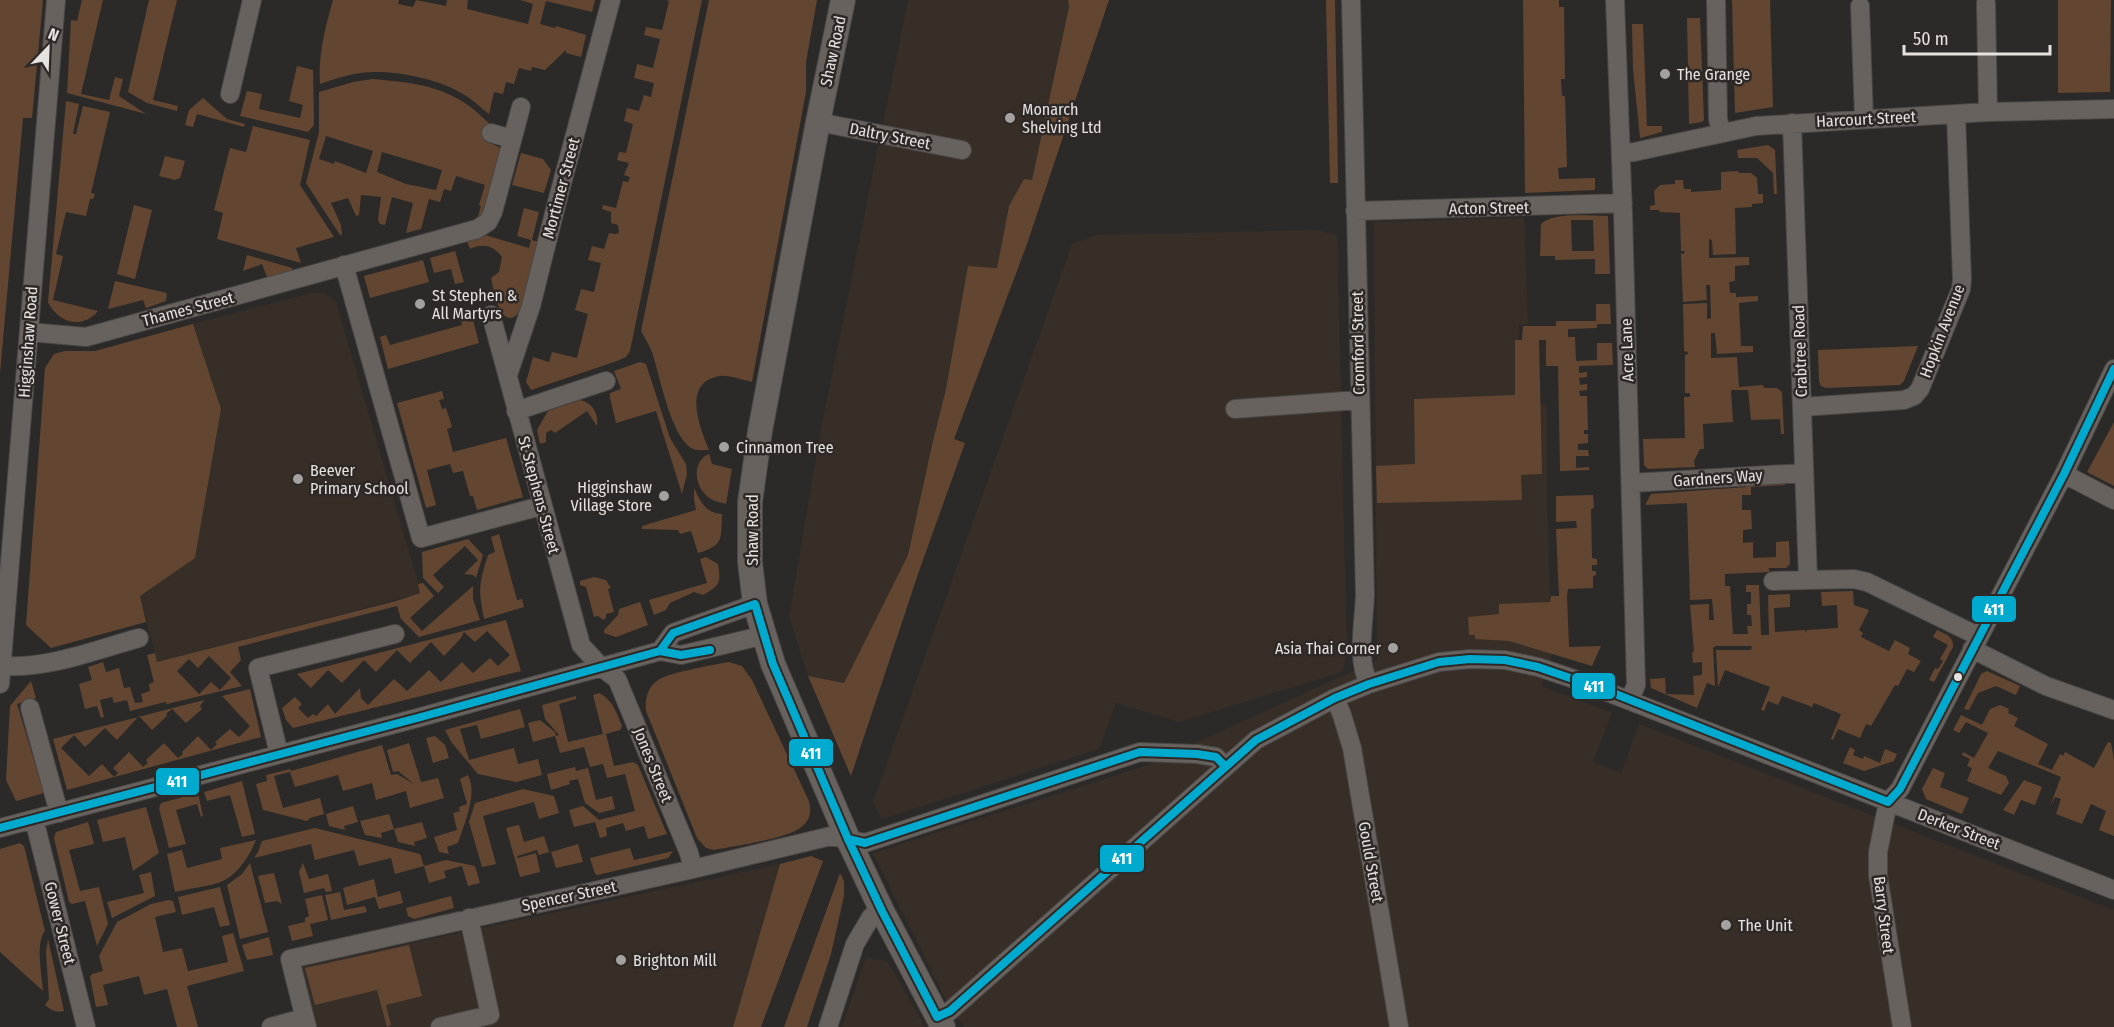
<svg xmlns="http://www.w3.org/2000/svg" width="2114" height="1027" viewBox="0 0 2114 1027" font-family="'Fira Sans Condensed',sans-serif">
<rect width="100%" height="100%" fill="#2c2a28"/>
<path fill="#372e28" d="M908 0H1068L1069 7 1032 181 1016 194 1009 206 997 268 969 266 946 389 932 445 908 555 844 683 808 676 789 617 821 429Z
M1524 218 1528 324 1519 325 1520 398 1547 406V506L1552 654 1541 686 1612 713 1593 762 1621 773 1639 724 2114 910V1027H964L943 994 873 853 1145 766 1377 660 1374 222Z
M1316 230 1337 235 1347 654 1342 672 1179 722 1116 703 1099 749 882 819 873 802 1072 244 1097 235Z
M311 293H325L336 302 421 593 157 662 140 596 195 557 221 409 193 324Z
M780 864 733 1027H315L301 967Z
M866 957 888 962 925 1027H842Z"/>
<path fill="#624631" fill-rule="evenodd" d="M0 0H43L32 118H23L0 373Z
M82 0H103L81 94 109 100 115 77 123 79 119 96 146 114 67 93 71 20 77 21Z
M149 0H177L153 100 178 106 177 111 147 103 128 92Z
M333 0H399L398 4 413 7 416 0 446 6 447 0H468L467 9 528 24 533 4 520 0H595L592 12 546 1 540 24 555 28 556 26 586 35 581 57 566 53V50L545 70 532 67 531 71 519 68 514 84 506 82 503 94 494 92 489 114C480 107 472 99 463 94 441 80 400 71 374 72 355 72 338 78 320 84 318 55 325 28 333 0Z
M666 0H702L630 351 626 357 617 361 531 390 526 382 533 357 549 362 552 352 577 358 588 314 575 310 581 289 594 292 601 263 588 260 592 246 604 249 609 233 615 234 619 233 618 225 611 223V212L602 209 603 205 616 208 623 181 628 182 630 177 624 175 629 163 617 160 619 152 626 153 633 124 624 121 627 108 639 111 644 95 651 97 654 83 634 78 637 64 653 68 660 39 644 35 646 27 662 30 669 1Z
M709 0H817L806 62V92L752 382C743 380 729 375 720 376 681 382 700 428 709 450 703 450 696 451 691 448 670 434 660 376 652 352 649 345 645 338 641 331Z
M1068 0H1109L1027 244 954 439 965 443 918 574 851 776 808 676 844 683 908 555 932 445 946 389 968 266 997 268 1009 206 1024 179 1032 180 1069 7Z
M1326 0H1335L1338 183H1330Z
M1523 0H1559V7H1564L1565 79H1561L1562 96H1565L1567 167 1558 168 1559 179 1595 178V190L1525 193Z
M1732 0H1770L1773 107 1735 113Z
M2058 0H2111L2110 92 2058 93Z
M1687 18H1700L1704 120 1702 122 1689 124Z
M1632 24H1643L1647 126H1662V132L1640 138 1633 69Z
M297 66 313 70 314 125 308 132 240 116 247 91 262 94 259 109 300 118 303 105 289 101Z
M373 79C403 82 434 84 460 100 471 106 480 115 489 123L485 141 499 147 501 152 484 214 477 220 481 206 479 205 485 185 456 176 451 191 444 189 440 202 429 199 421 229 406 233 413 203 392 197 385 225 380 224 378 220 381 197 361 195 359 215 356 216 348 198 331 203 341 225 342 235H340L306 183 319 132V92L353 82ZM326 136 373 151 366 173 335 161 334 164 319 159ZM382 152 442 170 436 190 406 184 377 172Z
M203 98 227 119 245 124 244 127 197 114 193 127 185 125 189 110Z
M66 101 79 104 73 134H76L83 106 110 112 91 193 95 194 93 199H90L86 216 66 212 56 254 63 256 53 300 98 311C82 330 58 323 48 302Z
M253 126 310 140 300 185 334 237 296 248 301 263 217 239 223 213 214 210 230 148 246 152Z
M1768 145 1775 150 1777 194H1774L1773 173 1757 158H1738L1737 150Z
M521 153 543 159 551 170 544 193 512 185Z
M165 156 185 161 180 178 175 180 159 176Z
M1738 171 1739 173H1751L1757 178 1758 194H1763V203L1752 204V207L1735 208 1736 254 1713 255 1712 240 1709 239V258L1749 257V265L1735 266V281L1729 282 1730 293H1736V297L1758 296V301L1739 303 1741 346H1753V352L1717 354 1715 333H1711V358L1737 357 1739 387 1763 385 1764 388H1777L1782 392 1784 434H1781L1780 419 1751 420 1748 390H1731L1733 422 1703 424 1704 449H1700L1694 461 1695 467 1648 469 1644 465 1643 439 1685 438 1684 397H1690V393H1685V355L1688 354V352L1684 351 1683 304 1707 303V319L1711 318 1710 285H1706L1707 300 1683 302 1681 254 1685 253 1684 251H1681L1680 213 1660 212 1659 210H1650V206L1655 205 1654 191 1660 185 1675 184V180H1683L1684 189H1691V192L1721 190V172Z
M134 205 152 210 135 279 117 274Z
M524 208 539 212 532 240 538 242 522 309C501 337 494 291 491 278L499 272 502 257C493 245 483 243 470 249L467 241 485 235 529 248 531 240 517 236Z
M1608 216 1610 274H1595V259L1555 260V256H1540L1541 224C1553 212 1591 216 1608 216ZM1571 220H1593L1594 251H1572Z
M455 251 464 282 455 284 451 269 434 273 430 258Z
M247 255 292 268V271L267 277 262 264 243 271Z
M423 260 429 282 370 298 364 276Z
M115 281 167 293 166 301 146 308 143 300 108 309Z
M1596 304H1610L1611 324H1597V328L1568 329V337H1575L1576 361 1597 360V343H1612L1613 365 1579 366V373L1587 372V377L1579 378 1580 385 1587 384V390L1579 391 1580 396H1587L1588 430H1584V434H1588V443L1578 444V450H1588L1589 456H1576V468L1589 467V470L1560 471 1558 366H1546V340H1539L1542 474 1521 475 1522 500 1377 503 1376 466 1415 464 1414 399 1515 395V340H1522L1523 326H1556V321H1596Z
M470 309 479 343 388 369 380 337 386 335 390 345 462 325 459 312Z
M193 324 221 409 195 558 140 596 146 622 51 648 26 625 45 368 54 354 65 351H95Z
M1918 346 1904 381 1900 385 1826 388 1821 386 1819 381 1818 350Z
M640 362 646 364 670 438 686 464 687 474 682 494 656 411 616 423 610 398V393L621 389 614 371Z
M442 391 444 399 439 400 442 409 446 408 452 427 447 429 453 452 506 438 523 497 477 510 473 496H470L463 471 453 473 450 464 427 470 436 505 426 508 397 403Z
M580 400C592 402 599 414 597 426L587 411 555 433 551 430 546 433V442L540 444 537 430 548 411Z
M2114 422V486L2087 472Z
M709 454 712 464 732 469 726 504C719 502 712 501 707 496 694 485 692 461 709 454Z
M1785 482V485L1751 487V495H1742V510H1751L1752 529 1743 530V543L1753 542V558L1776 557V542L1789 541 1790 564 1786 568H1769V572L1725 574V586H1730L1733 634H1748L1747 626H1752L1751 615H1747V604H1751V592H1746V585H1759L1761 635H1769L1768 595 1790 594V607L1774 608 1775 632 1805 630 1806 633 1807 630 1838 628 1837 605 1822 606 1821 592 1853 591 1854 605 1869 610 1859 630 1863 633 1861 637 1889 651 1895 640 1910 648 1908 654 1921 661 1914 672 1907 669 1898 686 1895 685 1871 726 1866 724 1860 738 1838 729 1833 740 1831 739 1841 714 1814 703 1811 708 1810 706 1782 696 1778 705 1768 701 1764 711 1761 710 1770 687 1725 670 1718 687 1716 650H1751L1752 646H1716L1713 648 1715 686 1707 683 1697 708 1651 688 1650 679 1665 678 1666 694 1694 695 1693 676 1702 675V662L1693 663 1692 652H1694L1690 605 1709 604V620H1714L1712 599 1690 600 1687 503 1645 505 1651 494 1746 487V484Z
M694 488C701 502 705 513 722 514 721 538 724 546 698 553L691 531 680 534 678 530 642 529V526L696 510 694 499Z
M1593 495 1594 508 1591 509 1592 558 1597 559V565H1592V571H1596V575L1593 576V588L1568 589 1567 596 1569 647 1601 646 1592 666 1509 641 1475 639V635H1469L1468 617 1499 614V604L1550 602 1551 596H1559L1556 529 1577 528 1576 521 1556 522V496Z
M499 534 517 600 522 599 524 607 484 619C478 588 479 584 488 555L495 552 491 537Z
M468 539 483 555 476 578 473 575 464 574 478 560 465 546 433 575 444 587 438 593 423 578 422 552Z
M706 557 718 564C721 584 720 585 703 595L694 592 670 603 666 610 654 615 649 600 707 583 700 559Z
M594 577 606 580 611 588 608 589 614 612 606 614V618L603 620 598 616 594 617 586 587 580 585V581Z
M423 583 434 596 410 618 422 631 473 586V599L480 620 419 637 401 619 397 606 238 647 241 660 230 672 242 686 167 704 165 702 130 711 127 700 114 703 112 697 100 700 104 717 101 718 97 706 85 709 79 684 92 680 88 667 103 662 106 672 119 668 124 688 130 687 135 703 143 702 141 694 150 691 149 684 154 682 147 655 155 653 157 662 396 601 420 593 418 584ZM209 656 231 678 220 690 211 682 199 694 177 671 189 659 198 668Z
M640 602 648 625 616 637 604 633V630L618 615 619 609Z
M506 620 521 671 293 728 286 720 282 708 295 697 302 704 298 708 308 718 313 714 316 716 328 704 335 714 360 688 361 698 368 705 394 679 407 691 429 670 441 682 462 662 473 673 490 658 498 666 510 655 487 631 475 642 464 632 461 638 444 656 431 642 410 663 397 650 376 672 364 660 342 683 328 670 311 688 297 674Z
M1937 630C1945 634 1954 636 1953 647L1934 682 1929 680 1935 668 1938 669 1943 661 1940 659 1948 645 1933 637Z
M729 662 742 666 752 680 808 799C812 810 811 821 800 828 785 839 734 846 714 850L706 848 697 838 646 711C645 699 647 686 660 679 672 672 713 665 729 662Z
M1987 671 2020 686 2016 695 1996 686 1978 693 1969 710 1964 709 1981 674Z
M31 681 36 698 17 704 44 793 16 801 6 780 10 706Z
M250 689 261 737 67 790 53 739 204 700 200 706 202 709 186 723 172 709 166 714 167 716 152 730 139 716 117 740 105 728 85 747 74 735 61 748 89 776 102 764 114 777 118 773 113 768 129 752 143 767 148 763 146 760 164 743 178 758 183 754 182 752 198 736 211 750 217 744 215 742 230 729 239 737 250 726 222 696Z
M599 693C613 700 616 712 622 726L620 730 606 734 614 766 633 762 638 765 667 834 648 839 644 826 626 831 623 823 606 828 607 836 600 838 595 822 574 827 569 810 583 806 599 820 635 811 625 774 607 778 603 764 590 767 584 747 560 753 555 736 533 742 528 723 540 720 555 732 556 736 559 735 545 719 542 705 576 696V699L559 704 568 742 603 734 593 695Z
M2000 705 2009 709 2008 713 2018 718 2014 726 2048 744 2038 764 2052 770 2060 754 2063 756 2065 752 2094 768 2108 742 2111 743 2114 760V836L2099 830 2106 811 2091 804 2082 824 2056 814 2061 799 2055 797 2050 806 2061 777 1998 751 1988 768 2006 776 2009 783 2001 795 1967 781 1972 768 1967 766 1970 759 1962 755 1963 752 1974 758 1988 733 1966 722 1959 733 1953 730 1961 715 1982 725 1990 709Z
M520 709 525 727 481 739 477 725 460 729 469 760 514 748 518 764 538 759 542 775 516 782 478 774 452 743 445 730Z
M435 736 445 745 449 758 433 763 426 738Z
M409 743 421 782 438 778 444 798 410 808 406 791 376 800 372 783 343 791 338 775 295 787 290 772 274 776 283 808 320 798 324 814 310 818 307 821 263 810 256 784 267 781 266 775 290 769 291 771 382 745 391 775 397 774 414 784 398 771 393 772 387 750Z
M1850 747 1855 750 1853 755 1863 759 1864 756 1880 763 1885 749 1897 754 1894 761 1864 771 1843 763Z
M575 767 576 771 588 768 596 800 612 796 615 809 599 813 585 803 578 779 569 781 570 784 551 790 547 774Z
M1933 768 1945 773 1940 787 1969 798 1962 814 1926 799 1922 789Z
M468 775C478 794 464 824 458 843L447 847 449 854 439 852 434 837 457 830 453 813 460 811 459 807 467 804 460 779Z
M2024 780 2042 787 2035 805 2021 800 2014 815 2003 810Z
M242 781 255 834 242 837 230 795 207 801 204 792Z
M523 789 554 796 559 813 539 819 534 802 483 816 496 864 482 867 469 822 475 803Z
M198 793 203 816 201 817 197 804 176 810 186 844 169 848 159 808 161 803Z
M353 806 358 822 344 826 345 830 329 826 326 814Z
M146 807 159 853 133 871 125 837 103 842 97 820Z
M389 814 394 829 422 822 427 838 414 842 415 846 398 842 394 829 381 833 382 838 365 835 360 821Z
M88 822 94 844 69 850 80 891 99 887 108 924 97 946 85 901 72 904 69 902 54 838 56 832Z
M519 825 524 842 544 836 549 852 539 855 537 850 517 856 518 858 536 853 540 872 520 877 506 828Z
M315 828 420 854 424 866 446 860 475 866 480 883 468 886 462 866 444 871 446 878 429 883 424 866 395 874 391 858 359 866 354 850 315 860 311 844 254 858 258 852 262 841Z
M256 840C250 855 238 874 223 881 209 887 190 888 175 892L167 854 182 850 187 868 222 859 220 848Z
M20 843 24 846 45 931C35 943 42 975 43 991L0 952V849Z
M578 844 583 862 556 868 551 852Z
M630 848 634 860 673 851 668 858 598 875 595 874 590 858Z
M811 856 823 861 761 1027H733L780 864Z
M250 863 268 932 240 939 227 885 242 874Z
M303 863 309 879 328 874 332 891 326 892 324 888 304 893 299 872Z
M151 872 155 896 112 918 107 902 144 893 139 875Z
M274 873 282 904 277 901 265 903 258 876Z
M840 873 844 881V896L831 954 807 1027H784Z
M374 879 378 897 400 891 403 903 379 909 375 897 347 905 343 888Z
M220 887 230 925 220 927 214 907 182 915 178 897Z
M340 892 344 910 365 906 367 912 331 920 325 895Z
M322 895 328 920 310 924 313 936 292 941 288 926 305 922V918L309 916 305 899Z
M451 896 454 908 414 919 408 916 406 908Z
M169 900 173 901 176 912 155 917 163 952 182 948 188 971 228 962 222 936 233 933 244 971 187 986 198 1027H177L167 989 144 995 139 976 103 985 108 1005 96 1007 90 977 92 974 103 971 99 956 117 922 151 904Z
M269 937 273 955 247 960 242 945Z
M48 939 64 1011C56 1013 51 1010 45 1005L49 999 46 952Z
M409 945 422 996 386 1005 391 1025 387 1027 377 990 315 1005 305 968Z"/>
<g fill="none" stroke-linecap="round" stroke-linejoin="round">
<g stroke="#494746" stroke-width="20">
<path id="minor" d="M1351 0 1365 595C1364 623 1356 659 1369 684
M1615 0 1623 214 1636 685 1630 700
M1716 0 1718 119 1721 133
M1986 3 1988 112
M1860 6 1864 119
M230 94 252 0
M818 122 962 150
M1792 123 1808 580 1854 579 1867 582 1978 636
M491 133 512 139
M1621 153 1634 152 1756 126 1988 112 2114 109
M1355 211 1623 203
M344 265 421 538 541 506
M491 315 581 645 602 668 617 679 689 853 693 869
M29 332 86 337 477 229 488 222 493 212 521 107
M508 375 531 306 557 202 611 0
M1802 407 1904 400 1914 396 1920 389 1961 289 1962 279 1956 114
M1235 409 1359 400
M516 411 606 381
M2064 474 2114 500
M1631 483 1804 473
M1773 581 1808 580
M1972 649 2046 686 2114 710
M660 651 673 633 755 604
M2 666C48 669 95 650 139 638
M0 684 56 0
M1335 698 1342 715 1352 748 1399 1027
M30 708 59 813
M279 754 258 668 395 634
M34 819 86 1027
M0 828 421 717 660 651 681 655 765 635
M937 1017 950 1011 1256 740 1335 698 1369 684 1439 662 1470 659 1505 660 1538 667 1574 679 2114 890
M271 1027 304 1018
M307 1027 290 959 693 869 831 836 865 843 1140 752 1197 754 1216 757 1225 766
M440 1027 490 1015 469 918
M828 1027 855 944 871 917 882 911
M1902 1027 1878 875V852L1888 802 1900 789 1927 737 2064 474 2114 369"/>
</g>
<g stroke="#494746" stroke-width="26">
<path id="major" d="M843 0 818 122 760 431 750 502V562L755 604 773 664 848 839 882 911 943 1027"/>
</g>
<use href="#minor" stroke="#68625e" stroke-width="18"/>
<use href="#major" stroke="#68625e" stroke-width="24"/>
<g stroke="#2e2926" stroke-width="12">
<path id="bus-1" d="M660 651 673 633 755 604 773 664 848 839 882 911 937 1017 950 1011 1256 740 1335 698 1369 684 1439 662 1470 659 1505 660 1538 667 1608 691 1888 802 1900 789 2064 474 2114 369
M0 828 421 717 660 651 681 655 710 650
M848 839 865 843 1140 752 1197 754 1216 757 1225 766"/>
</g>
<use href="#bus-1" stroke="#00a9ce" stroke-width="8"/>
</g>
<g fill="#a4a2a0" stroke="#2e2926" stroke-width="2">
<circle cx="1665" cy="74" r="6"/>
<circle cx="1010" cy="118" r="6"/>
<circle cx="420" cy="304" r="6"/>
<circle cx="724" cy="447" r="6"/>
<circle cx="298" cy="479" r="6"/>
<circle cx="664" cy="496" r="6"/>
<circle cx="1393" cy="648" r="6"/>
<circle cx="1726" cy="925" r="6"/>
<circle cx="621" cy="960" r="6"/>
</g>
<circle fill="#e5e2e0" stroke="#2e2926" stroke-width="2" cx="1958" cy="677" r="5"/>
<g text-anchor="middle" dominant-baseline="central" stroke-width="5" stroke-linejoin="round" paint-order="stroke">
<g font-size="16" fill="#e5e2e0" stroke="#2e2926">
<text transform="translate(833 51) rotate(-78)">Shaw Road</text>
<text transform="translate(1866 119) rotate(-3)">Harcourt Street</text>
<text transform="translate(890 136) rotate(11)">Daltry Street</text>
<text transform="translate(561 188) rotate(-75)">Mortimer Street</text>
<text transform="translate(1489 208) rotate(-1)">Acton Street</text>
<text transform="translate(188 309) rotate(-15)">Thames Street</text>
<text transform="translate(1942 331) rotate(-69)">Hopkin Avenue</text>
<text transform="translate(28 342) rotate(-86)">Higginshaw Road</text>
<text transform="translate(1358 343) rotate(-91)">Cromford Street</text>
<text transform="translate(1627 350) rotate(-92)">Acre Lane</text>
<text transform="translate(1800 351) rotate(-92)">Crabtree Road</text>
<text transform="translate(1718 478) rotate(-4)">Gardners Way</text>
<text transform="translate(539 495) rotate(75)">St Stephens Street</text>
<text transform="translate(752 530) rotate(-90)">Shaw Road</text>
<text transform="translate(653 765) rotate(68)">Jones Street</text>
<text transform="translate(1959 829) rotate(21)">Derker Street</text>
<text transform="translate(1371 862) rotate(80)">Gould Street</text>
<text transform="translate(569 896) rotate(-12)">Spencer Street</text>
<text transform="translate(1884 915) rotate(83)">Barry Street</text>
<text transform="translate(60 923) rotate(76)">Gower Street</text>
</g>
<g font-size="16" fill="#e5e2e0" stroke="#2e2926" text-anchor="start">
<text x="1677" y="74">The Grange</text>
<text x="1022" y="109">Monarch<tspan x="1022" dy="18">Shelving Ltd</tspan></text>
<text x="432" y="295">St Stephen &amp;<tspan x="432" dy="18">All Martyrs</tspan></text>
<text x="736" y="447">Cinnamon Tree</text>
<text x="310" y="470">Beever<tspan x="310" dy="18">Primary School</tspan></text>
<text x="652" y="487" text-anchor="end">Higginshaw<tspan x="652" dy="18">Village Store</tspan></text>
<text x="1381" y="648" text-anchor="end">Asia Thai Corner</text>
<text x="1738" y="925">The Unit</text>
<text x="633" y="960">Brighton Mill</text>
</g>
</g>
<g stroke="#2e2926" stroke-width="2">
<rect x="1971" y="595" width="46" height="28" rx="6" fill="#00a9ce"/>
<rect x="1571" y="672" width="45" height="28" rx="6" fill="#00a9ce"/>
<rect x="788" y="738" width="46" height="29" rx="6" fill="#00a9ce"/>
<rect x="155" y="767" width="45" height="29" rx="6" fill="#00a9ce"/>
<rect x="1099" y="844" width="46" height="29" rx="6" fill="#00a9ce"/>
</g>
<g font-size="16" text-anchor="middle" font-weight="bold" fill="#fff">
<text x="1994" y="615">411</text>
<text x="1594" y="692">411</text>
<text x="811" y="759">411</text>
<text x="177" y="787">411</text>
<text x="1122" y="864">411</text>
</g>
<g transform="translate(48 48) rotate(23)" stroke="#2e2926" stroke-width="4.5" paint-order="stroke">
<path d="M0-4.5L10 22L0 15L-10 22Z" fill="#e5e2e0"/>
<text y="-9" font-size="16" font-weight="bold" text-anchor="middle" fill="#e5e2e0">N</text>
</g>
<path d="M1904 45v9h146v-9" fill="none" stroke="#e5e2e0" stroke-width="3"/>
<text x="1913" y="45" font-size="18" fill="#e5e2e0" stroke="#2e2926" stroke-width="4.5" paint-order="stroke">50 m</text>
</svg>
